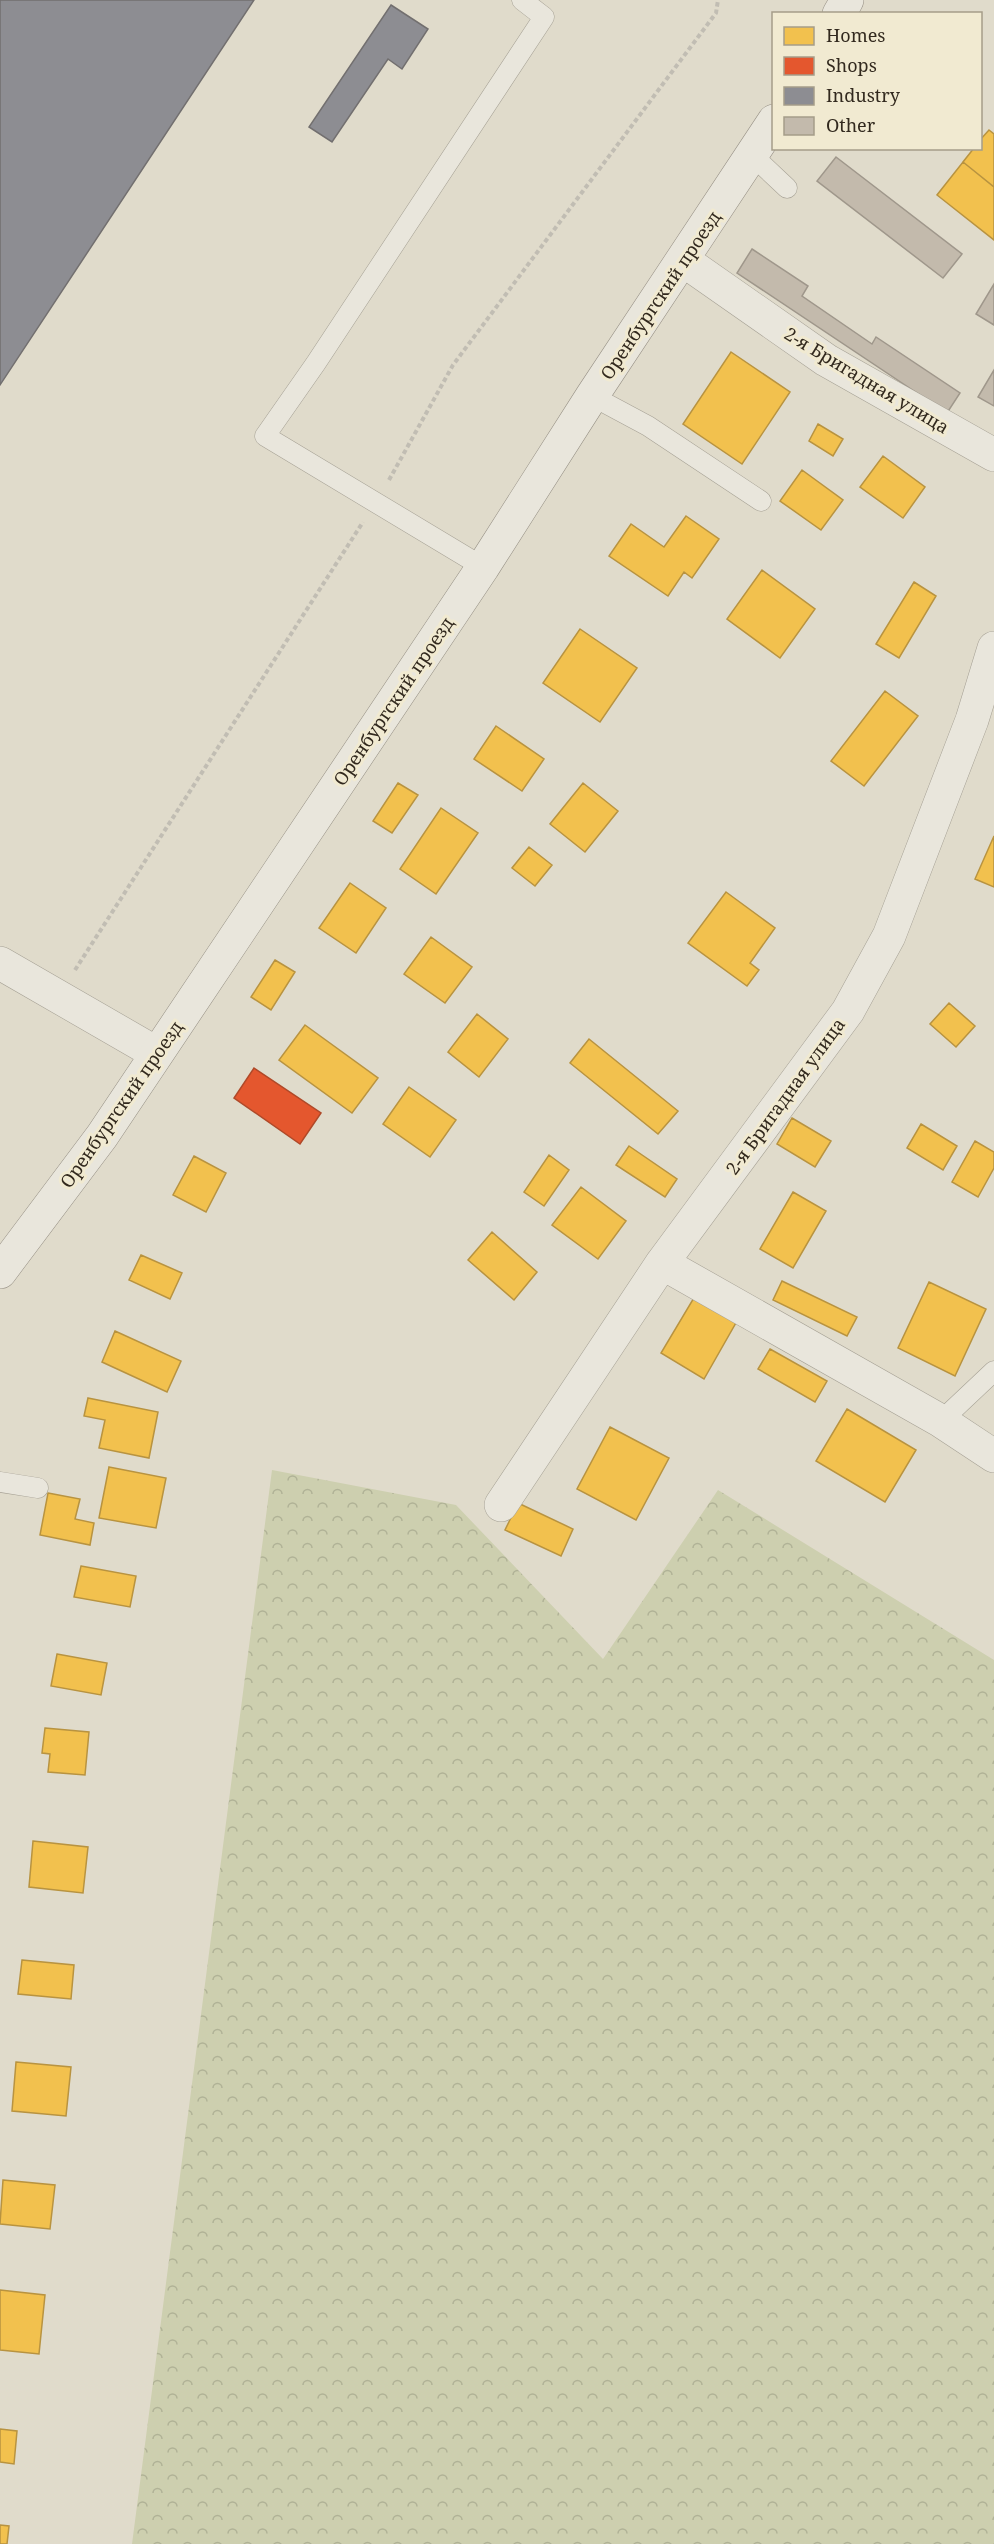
<svg xmlns="http://www.w3.org/2000/svg" width="994" height="2544" viewBox="0 0 994 2544" font-family="'Noto Serif',serif">
<defs>
<pattern id="forest-crowns" width="20" height="18" patternUnits="userSpaceOnUse" patternTransform="scale(1.5)"><rect width="20" height="18" fill="#cdcfaf"/><path d="M2 6a3 3 0 1 1 6 0M12 15a3 3 0 1 1 6 0" fill="none" stroke="#b0b296"/></pattern>
</defs>
<rect width="100%" height="100%" fill="#e0dbcb"/>
<path fill="url(#forest-crowns)" d="M272 1470 456 1505 603 1659 718 1490 994 1660V2544H132Z"/>
<path fill="#f2c14e" stroke="#b89340" stroke-width="1.5" d="M989 130 994 134V187L963 162 974 148H980V140Z
M963 162 994 187V240L937 195Z
M731 352 790 392 742 464 683 424Z
M818 424 843 439 833 456 809 441Z
M883 456 925 487 903 518 860 487Z
M802 470 843 500 821 530 780 501Z
M686 516 719 539 692 578 684 572 668 596 609 556 631 524 664 547Z
M762 570 815 609 780 658 727 619Z
M914 582 936 596 899 658 876 644Z
M580 629 637 668 600 722 543 683Z
M885 691 918 716 864 786 831 761Z
M496 726 544 759 522 791 474 759Z
M398 783 418 795 392 833 373 821Z
M583 783 618 811 585 852 550 824Z
M441 808 478 833 436 894 400 869Z
M994 836V887L975 879Z
M529 847 552 865 535 886 512 868Z
M350 883 386 908 356 953 319 928Z
M726 892 775 928 750 963 759 970 747 986 688 943Z
M431 937 472 967 445 1003 404 974Z
M275 960 295 972 271 1010 251 997Z
M949 1003 975 1026 956 1047 930 1024Z
M477 1014 508 1039 479 1077 448 1052Z
M305 1025 378 1078 352 1113 279 1060Z
M589 1039 678 1111 658 1134 570 1063Z
M409 1087 456 1120 430 1157 383 1124Z
M792 1118 831 1141 815 1167 777 1144Z
M921 1124 957 1146 943 1170 907 1148Z
M975 1141 994 1152V1168L978 1197 952 1182Z
M629 1146 677 1179 665 1197 616 1165Z
M549 1155 569 1170 544 1206 524 1192Z
M194 1156 226 1173 206 1212 173 1195Z
M581 1187 626 1221 598 1259 552 1225Z
M793 1192 826 1211 793 1268 760 1249Z
M492 1232 537 1272 514 1300 468 1260Z
M141 1255 182 1273 170 1299 129 1280Z
M782 1281 857 1317 847 1336 773 1300Z
M929 1282 986 1309 955 1376 898 1348Z
M695 1296 737 1321 704 1379 661 1353Z
M115 1331 181 1361 167 1392 102 1362Z
M770 1349 827 1381 815 1402 758 1369Z
M88 1398 158 1412 149 1458 99 1448 105 1420 84 1416Z
M847 1409 916 1450 885 1502 816 1461Z
M610 1427 669 1458 636 1520 577 1489Z
M109 1467 166 1478 156 1528 99 1518Z
M48 1493 80 1499 75 1519 94 1523 90 1545 40 1535Z
M518 1503 573 1529 561 1556 505 1530Z
M81 1566 136 1576 130 1607 74 1597Z
M57 1654 107 1663 101 1695 51 1686Z
M45 1728 89 1732 85 1775 48 1772 50 1754 42 1753Z
M33 1841 88 1847 83 1893 29 1887Z
M22 1960 74 1965 71 1999 18 1994Z
M16 2062 71 2067 66 2116 12 2111Z
M3 2180 55 2185 50 2229 0 2224Z
M0 2290 45 2295 39 2354 0 2350Z
M0 2429 17 2431 14 2464 0 2462Z
M0 2525 9 2526 7 2544H0Z"/>
<path fill="#e4572e" stroke="#af4929" stroke-width="1.5" d="M254 1068 321 1113 300 1144 234 1098Z"/>
<path fill="#8d8d92" stroke="#726f6f" stroke-width="1.5" d="M0 0H254L0 385Z
M391 5 428 29 402 69 388 59 332 142 309 127Z"/>
<path fill="#c3baac" stroke="#9f978b" stroke-width="1.5" d="M836 157 962 254 943 278 817 181Z
M752 249 808 286 802 296 872 344 876 337 960 393 947 413 737 273Z
M994 284V325L976 314Z
M994 370V406L978 397Z"/>
<g fill="none" stroke-linecap="round" stroke-linejoin="round">
<g stroke="#a5a094" stroke-width="21">
<path id="lane" d="M753 156 787 188
M592 396 648 426 761 501
M483 567 265 436 316 363 544 17 522 0
M941 1421 994 1371
M0 1482 38 1488"/>
</g>
<g stroke="#a5a094" stroke-width="34">
<path id="street" d="M683 260 826 360 994 455
M0 963 156 1053
M662 1263 941 1421 994 1456
M501 1505 662 1263 848 1011 889 936 972 720 994 648"/>
</g>
<g stroke="#958f84" stroke-width="34">
<path id="secondary" d="M839 14 847 0
M0 1272 102 1136 483 567 592 396 774 121"/>
</g>
<path stroke="#c1bdb3" stroke-width="4" stroke-dasharray="4.5 3" stroke-linecap="butt" d="M389 480 453 365 716 13 718 0
M75 970 363 522"/>
<use href="#lane" stroke="#e9e6dc" stroke-width="20"/>
<use href="#street" stroke="#e9e6dc" stroke-width="33"/>
<use href="#secondary" stroke="#e9e6dc" stroke-width="33"/>
</g>
<g text-anchor="middle" dominant-baseline="central" stroke-width="6" stroke-linejoin="round" paint-order="stroke">
<g font-size="18" fill="#32291e" stroke="#f1ead1">
<text transform="translate(660 295) rotate(-56)">Оренбургский проезд</text>
<text transform="translate(867 380) rotate(31)">2-я Бригадная улица</text>
<text transform="translate(393 701) rotate(-56)">Оренбургский проезд</text>
<text transform="translate(785 1096) rotate(-54)">2-я Бригадная улица</text>
<text transform="translate(121 1104) rotate(-55)">Оренбургский проезд</text>
</g>
</g>
<rect x="772" y="12" width="210" height="138" fill="#f1ead1" stroke="#a59d89" stroke-width="1.5"/>
<rect x="784" y="27" width="30" height="18" fill="#f2c14e" stroke="#a59d89" stroke-width="1.5"/>
<text x="826" y="42" font-size="18" fill="#32291e">Homes</text>
<rect x="784" y="57" width="30" height="18" fill="#e4572e" stroke="#a59d89" stroke-width="1.5"/>
<text x="826" y="72" font-size="18" fill="#32291e">Shops</text>
<rect x="784" y="87" width="30" height="18" fill="#8d8d92" stroke="#a59d89" stroke-width="1.5"/>
<text x="826" y="102" font-size="18" fill="#32291e">Industry</text>
<rect x="784" y="117" width="30" height="18" fill="#c3baac" stroke="#a59d89" stroke-width="1.5"/>
<text x="826" y="132" font-size="18" fill="#32291e">Other</text>
</svg>
